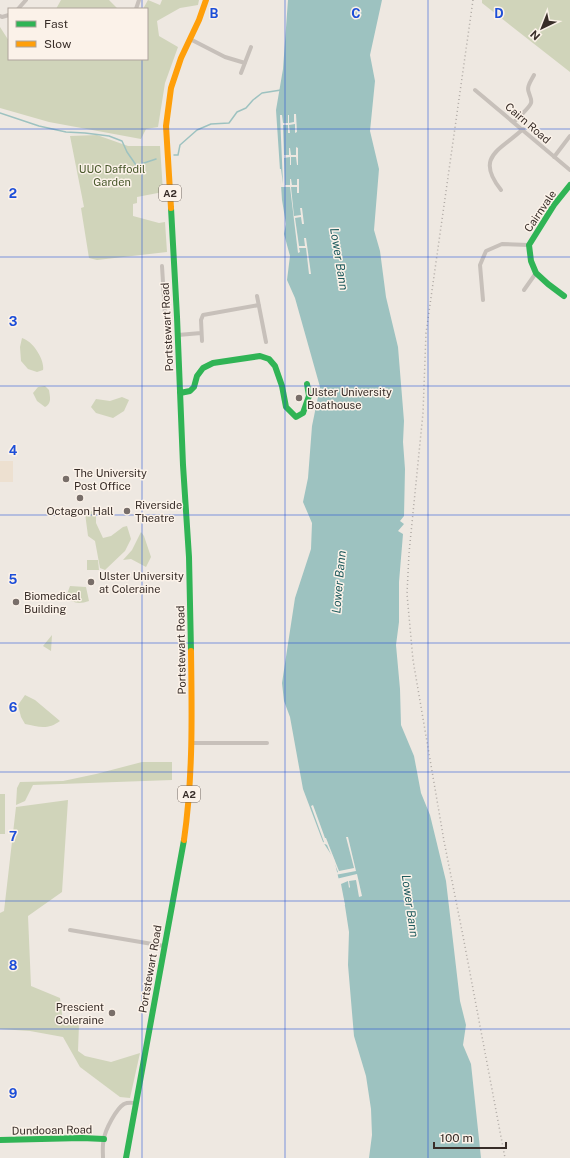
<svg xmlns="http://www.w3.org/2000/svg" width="570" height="1158" viewBox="0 0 570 1158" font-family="'Public Sans',sans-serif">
<rect width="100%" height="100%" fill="#eee8e1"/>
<path fill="#d0d4ba" d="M61 0H109L118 9H56Z
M148 0 160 5 162 0H199L198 5 180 8 157 21 159 36 178 47 165 83 158 127 146 129 141 139 49 122 0 108V27L9 41V59H147V9H143Z
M482 0H570V72L482 3Z
M97 135 128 146H160L163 192 137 197V203L133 204V216L159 223 165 222 167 252 97 260 89 258 81 208 84 207 70 136Z
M22 338C33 341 45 360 43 370L37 372 28 369 21 361 20 347Z
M45 386 49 390C50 397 52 403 45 407L37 401 33 393 38 387Z
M122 397 129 400 124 411 113 418 96 413 91 407 96 399 110 401Z
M96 510V523L103 538 111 536 123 527 127 526 131 539 125 551 105 570 100 568 95 541 88 536 85 513Z
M141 532 144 536 151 557 146 567 131 559 123 560 132 550Z
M87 560H98L99 570H87Z
M70 586 86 587 89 601C80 604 73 604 66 597Z
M52 635 51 651 43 646Z
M25 695 35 700 60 721C48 730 39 727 25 724L21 717 18 705Z
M142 762H172V780L33 785 25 801 16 805 17 788 20 782 63 781 96 774Z
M0 794H5V834H0Z
M68 800 62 892 28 916 31 986 60 998 63 1022 79 1024 78 1051 85 1056 111 1062 140 1053 130 1098 120 1097 80 1067 63 1037 30 1031 0 1029V913L4 911 16 807Z"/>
<path fill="#ede0d0" d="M0 461H13V482H0Z"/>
<path fill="#9dc2c0" d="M288 0H382L370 55 375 81 370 131 379 169 374 230 380 251 386 297 398 347 404 421 403 442 405 469 404 516 400 521 404 524 398 531 403 534 399 582V622L396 645 400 689 401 725 414 756 421 793 430 815 446 881 460 1001 466 1025 463 1045 471 1064 481 1158H369L372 1135 371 1109 366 1076 354 1036 348 965 349 932 345 906 334 859 323 842 303 789 290 717 284 701 282 683 295 598 311 549 312 523 303 502 308 478 312 426 320 387 295 298 287 280 290 256 284 234 286 224 282 200 276 110 283 69Z"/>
<path fill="#eee8e1" d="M294 114H296L297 132 295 133V124L289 125 290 133H288V125H283L284 155H289V148H290L291 155H296V147L298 148V165H297L296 157H291V165H290V157L284 158 285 185H290V179H291L292 185H297V179H299V193H297V187H291L294 216 301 215 300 208H302L304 224H302L301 217 295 218 299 246H305L304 238H306L311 274H309L306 248H299L300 252 298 253 290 187H281L279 171H278V169H281L283 184 280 115H282L283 123H288V115H289V123L294 122Z
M313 805 325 838H326L339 871 354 868 346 837H348L356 871 335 875V874L338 872 327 845 325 844H322V843L324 842 311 806Z
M357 874 362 896 359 897 356 880 349 881 350 887 349 888 348 881 341 884 345 905H343L336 879Z"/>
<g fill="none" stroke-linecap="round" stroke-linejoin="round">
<path stroke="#9dc2c0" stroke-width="1.5" d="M0 113 39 126 66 132 85 133 109 136 122 141 127 152 136 165 141 164 156 159
M174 155H178L180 145 197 130 211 124 229 123 237 112 246 108 253 100 262 93 281 90"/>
<path stroke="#c7c0ba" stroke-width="4" d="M18 9 26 0
M136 9 139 0
M0 16 2 17 9 15
M190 39 225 57 245 63
M241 73 251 47
M475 90 570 170
M514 122C518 118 530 107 531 103 532 99 530 97 529 93 526 87 531 81 534 75
M554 157 570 136
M501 190C474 156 501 150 523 129
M162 266 165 315
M524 290 536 273
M257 296 266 342
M483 300 480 265 486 251 502 244 529 245
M178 335 201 333
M202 341 201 320 203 315 259 305
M192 743H267
M70 930 164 946
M103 1158C103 1152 102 1145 104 1139 105 1130 116 1109 124 1104 128 1102 132 1103 136 1103"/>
<path stroke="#30b455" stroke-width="6" d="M171 208 177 317 183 465 189 557 191 651
M564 296 548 284 536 273 531 261 529 245 554 205 570 185
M180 393 190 391 194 387 197 376 203 368 213 363 260 356 269 359 275 366 282 386 286 407 296 417 303 413 309 396 307 384
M0 1140 82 1138 104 1139
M126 1158 184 840"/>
<path stroke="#ff9f0a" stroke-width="6" d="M171 208 166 126 171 88 181 58 199 20 206 0
M184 840C193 777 192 715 191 651"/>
<path stroke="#afa9a4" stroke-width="1.5" stroke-dasharray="1 3" stroke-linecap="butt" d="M473 0 426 333 423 413 409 553 407 594 413 660 444 841 463 936 505 1158"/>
</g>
<path fill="none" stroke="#1d4ed8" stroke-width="1" stroke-opacity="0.55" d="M142 0V9M285 0V1158M428 0V1158M142 59V1158M0 129H570M0 257H570M0 386H570M0 515H570M0 643H570M0 772H570M0 901H570M0 1029H570"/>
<g fill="#786e69" stroke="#fbf2e9" stroke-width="1.5">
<circle cx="299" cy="398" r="4"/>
<circle cx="66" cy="479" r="4"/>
<circle cx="80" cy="498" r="4"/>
<circle cx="127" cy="511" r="4"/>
<circle cx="91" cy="582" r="4"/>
<circle cx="16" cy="602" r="4"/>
<circle cx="112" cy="1013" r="4"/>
</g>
<g text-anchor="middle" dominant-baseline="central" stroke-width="3" stroke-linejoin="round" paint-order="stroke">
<g fill="#fbf2e9" stroke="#726862" stroke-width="1">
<rect x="159" y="185" width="22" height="16" rx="3"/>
<rect x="178" y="786" width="22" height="16" rx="3"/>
</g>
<g font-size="10" font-weight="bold" fill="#382d28">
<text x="170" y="193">A2</text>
<text x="189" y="794">A2</text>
</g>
<g font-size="11" fill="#382d28" stroke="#fbf2e9">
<text transform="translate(528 123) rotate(41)">Cairn Road</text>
<text transform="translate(540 211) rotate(-56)">Cairnvale</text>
<text transform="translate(167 327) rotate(-93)">Portstewart Road</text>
<text transform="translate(181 650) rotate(-91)">Portstewart Road</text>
<text transform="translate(150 969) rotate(-80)">Portstewart Road</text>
<text transform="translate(52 1130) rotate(-1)">Dundooan Road</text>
</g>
<g font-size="11" fill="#48582b" stroke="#fbf2e9">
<text x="112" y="169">UUC Daffodil<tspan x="112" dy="13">Garden</tspan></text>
</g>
<g font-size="11" fill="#382d28" stroke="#fbf2e9" text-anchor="start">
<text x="307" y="392">Ulster University<tspan x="307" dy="13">Boathouse</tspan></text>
<text x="74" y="473">The University<tspan x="74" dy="13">Post Office</tspan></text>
<text x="135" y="505">Riverside<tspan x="135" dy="13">Theatre</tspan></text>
<text x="80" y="511" text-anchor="middle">Octagon Hall</text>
<text x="99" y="576">Ulster University<tspan x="99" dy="13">at Coleraine</tspan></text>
<text x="24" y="596">Biomedical<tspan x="24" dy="13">Building</tspan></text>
<text x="104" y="1007" text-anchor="end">Prescient<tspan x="104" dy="13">Coleraine</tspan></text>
</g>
<g font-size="12" font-style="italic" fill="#1c595c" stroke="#fbf2e9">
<text transform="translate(339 259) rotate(81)">Lower Bann</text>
<text transform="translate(339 582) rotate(-85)">Lower Bann</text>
<text transform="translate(410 906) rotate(82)">Lower Bann</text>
</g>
</g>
<g font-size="13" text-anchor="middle" font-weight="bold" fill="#1d4ed8" stroke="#fbf2e9" stroke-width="3" stroke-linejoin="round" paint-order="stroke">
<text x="214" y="18">B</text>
<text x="356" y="18">C</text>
<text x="499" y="18">D</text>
<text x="13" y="198">2</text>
<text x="13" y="326">3</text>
<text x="13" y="455">4</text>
<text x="13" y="584">5</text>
<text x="13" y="712">6</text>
<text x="13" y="841">7</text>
<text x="13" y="970">8</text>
<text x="13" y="1098">9</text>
</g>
<rect x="8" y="8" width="140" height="52" fill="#fbf2e9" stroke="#ada39c"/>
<rect x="16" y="21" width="20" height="6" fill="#30b455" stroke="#ada39c"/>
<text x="44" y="28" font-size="12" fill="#382d28">Fast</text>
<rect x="16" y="41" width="20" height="6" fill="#ff9f0a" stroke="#ada39c"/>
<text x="44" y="48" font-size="12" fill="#382d28">Slow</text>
<g transform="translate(542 28) rotate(223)" stroke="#fbf2e9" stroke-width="3" paint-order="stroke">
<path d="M0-3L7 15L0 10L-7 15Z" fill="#382d28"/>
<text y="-6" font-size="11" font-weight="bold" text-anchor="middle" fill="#382d28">N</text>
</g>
<path d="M434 1142v6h72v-6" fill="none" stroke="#382d28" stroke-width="2"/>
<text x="440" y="1142" font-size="12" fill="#382d28" stroke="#fbf2e9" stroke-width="3" paint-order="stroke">100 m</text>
</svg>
